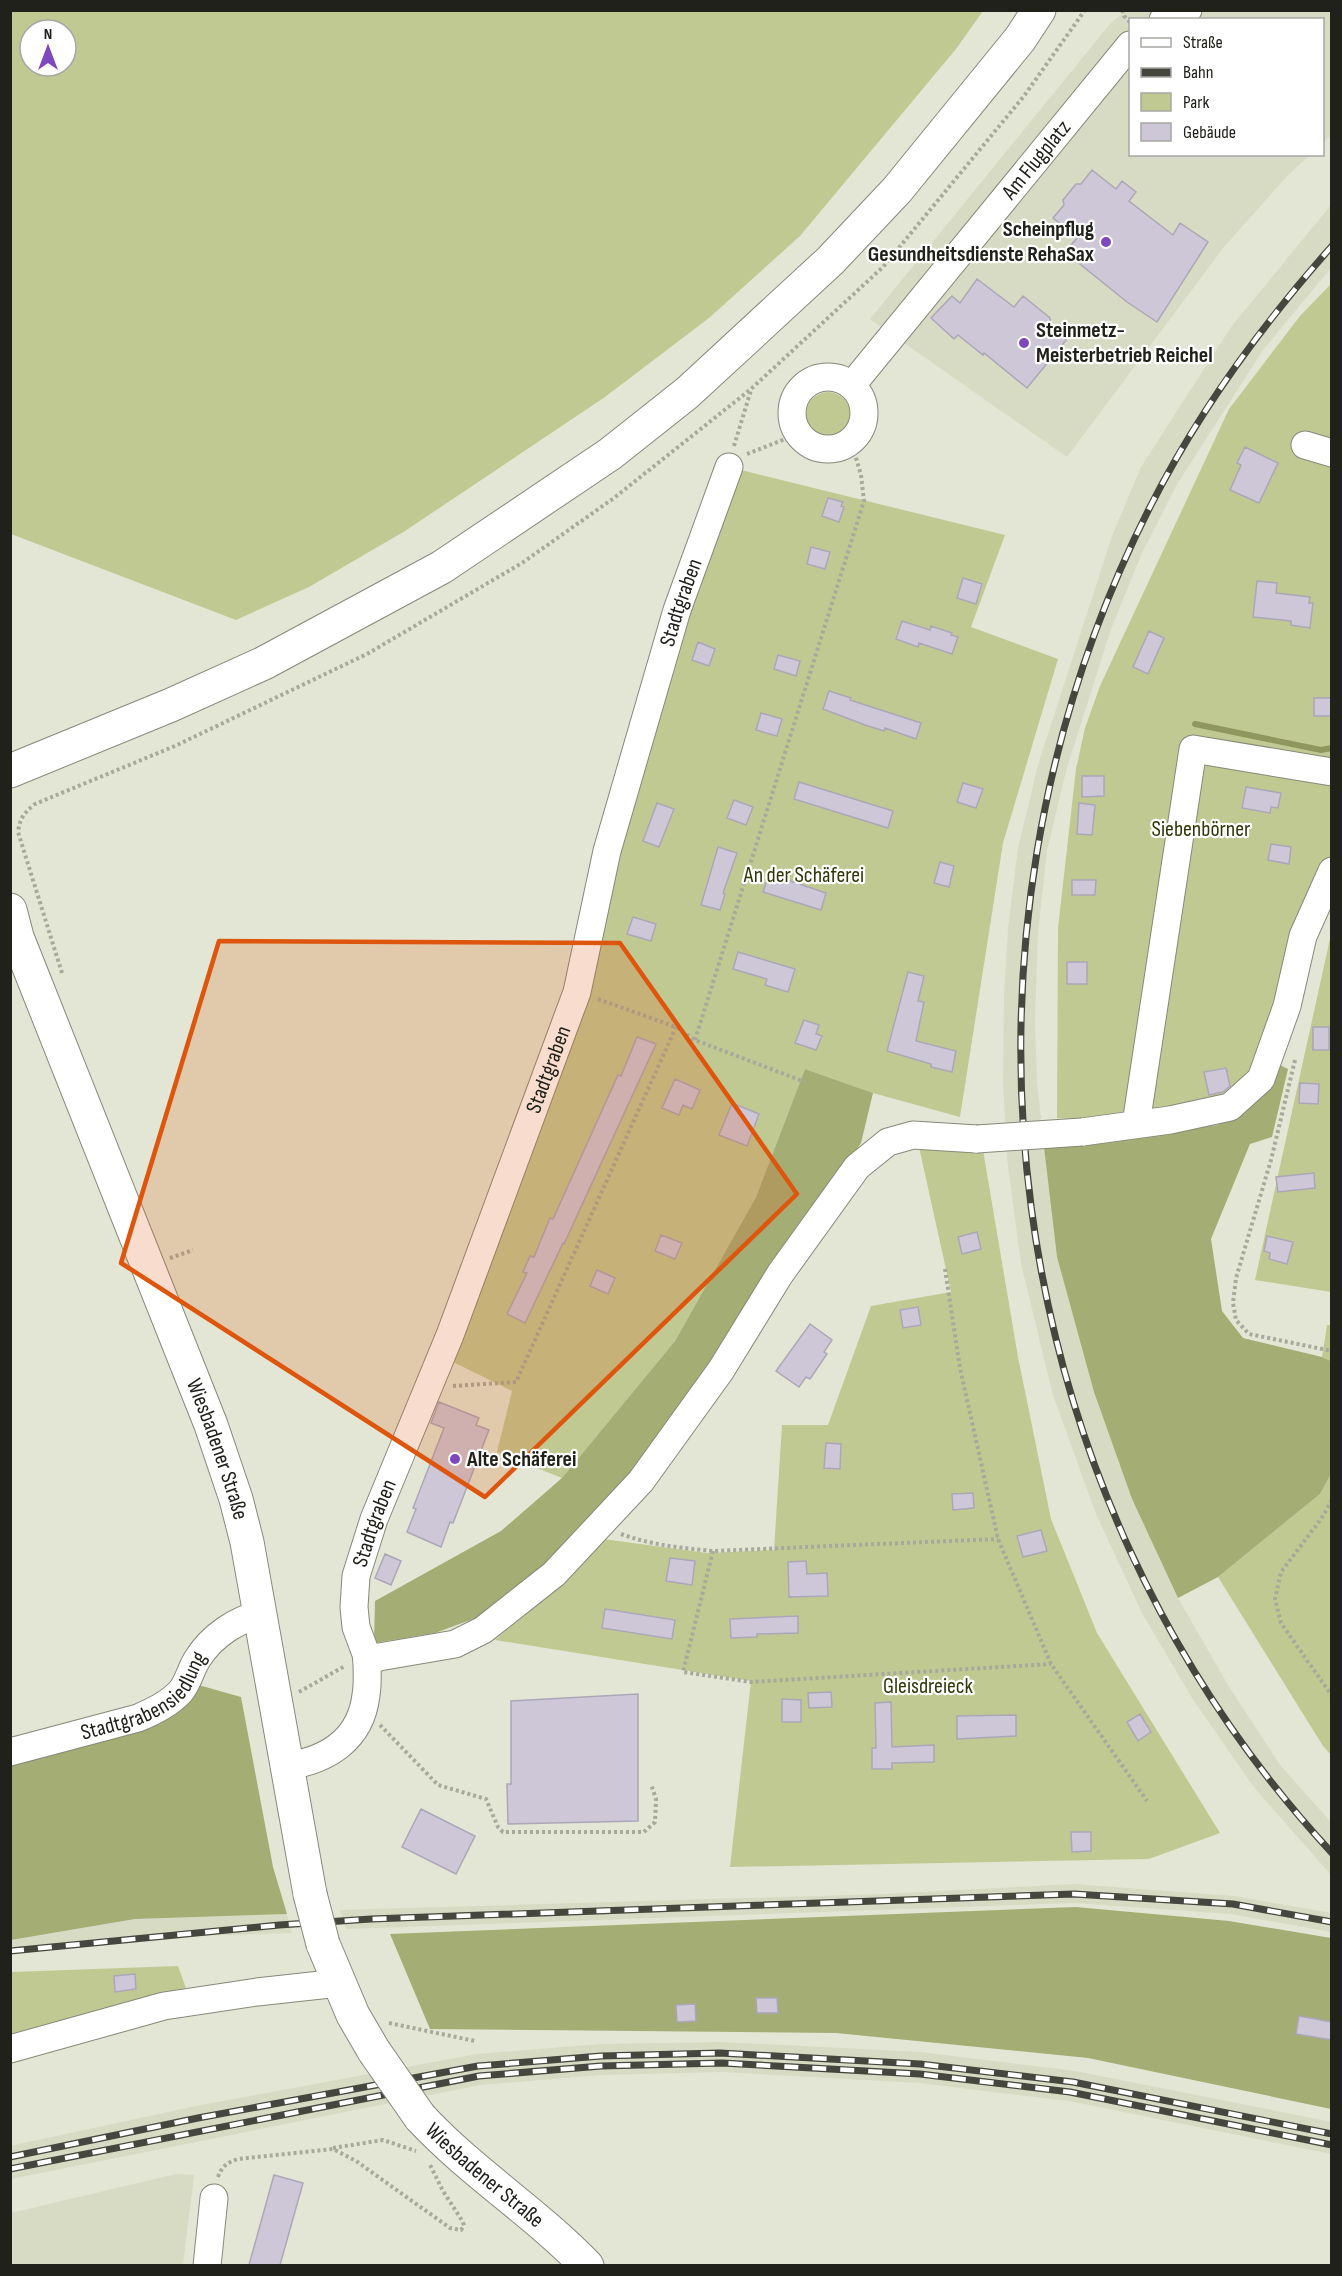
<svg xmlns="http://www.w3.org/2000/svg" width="1342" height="2276" viewBox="0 0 1342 2276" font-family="'Sofia Sans Condensed',sans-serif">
<rect width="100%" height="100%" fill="#e3e6d4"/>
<path fill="#d7dbc3" d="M1125 11H1331V135L1323 143 1322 20H1130V154L1310 155 1288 175 1224 247 1067 457 870 319 1110 24Z
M1331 205V268L1263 350 1176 486 1142 553 1111 629 1066 771 1047 851 1038 932 1035 1021 1037 1082 1057 1257 1094 1392 1132 1499 1178 1598 1228 1685 1280 1765 1331 1822V1875L1253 1786 1192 1698 1142 1613 1096 1514 1053 1395 1021 1264 1007 1158 1003 1082 1004 993 1008 929 1018 848 1038 765 1112 536 1141 467 1231 327Z
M1074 1884 1234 1896 1331 1913V1932L1231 1914 1073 1903 346 1929 340 1910 884 1894Z
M287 1914 292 1933 137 1938 11 1955V1940L135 1919Z
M721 2042 921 2052 1075 2071 1332 2122 1331 2154 1069 2101 919 2083 722 2072 602 2075 480 2085 11 2179 10 2146 196 2106 477 2054 601 2044Z
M176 2174 194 2175 183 2265H11V2213Z"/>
<path fill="#c1c993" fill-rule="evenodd" d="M10 11 11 10 983 11 956 49 800 236 709 318 605 397 405 531 309 587 236 620 11 534ZM30 30H66V66H30Z
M1331 284V858L1299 926 1261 1079 1230 1107 1091 1120 1057 1118 1058 928 1076 769 1085 728 1100 686 1229 409 1300 316Z
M806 414a22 22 0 1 1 44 0a22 22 0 1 1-44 0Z
M733 468 1005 535 971 627 1058 659 1003 843 960 1117 873 1093 805 1069 756 1197 675 1341 562 1478 497 1452 512 1391 447 1359Z
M1331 934V1292L1255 1280Z
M919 1147 983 1150 1018 1357 1051 1519 1097 1633 1220 1833 1149 1859 730 1867 751 1681 495 1640 562 1582 603 1539 707 1553 774 1550 782 1425H828L871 1306 951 1292Z
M1327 1325H1331V1361L1322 1357Z
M1331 1474V1755L1323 1746 1218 1577 1320 1494Z
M178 1966 186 1988 143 2003 123 2004 11 2034V1972Z"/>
<path fill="#a4ad73" d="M1278 1064 1288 1069 1272 1137 1250 1144 1211 1239 1222 1311 1243 1338 1322 1357 1331 1361V1474L1320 1494 1218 1577 1178 1598 1132 1499 1094 1392 1057 1257 1044 1147 1218 1125 1256 1101Z
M805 1069 873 1093 861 1143 622 1490 559 1556 484 1615 435 1633 374 1643 375 1601 501 1531 562 1478 675 1341 756 1197Z
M195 1684 241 1697 273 1867 287 1914 135 1919 11 1940V1763Z
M1076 1907 1229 1921 1331 1938V2109L1088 2058 836 2033 430 2029 390 1934Z"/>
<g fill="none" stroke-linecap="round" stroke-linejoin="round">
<path stroke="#8f975e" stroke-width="6" d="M1195 724 1321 750 1332 748"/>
</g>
<path fill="#cdc7d8" stroke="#aca7b7" stroke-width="1.5" d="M1092 170 1116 189 1122 181 1136 192 1129 201 1173 235 1180 223 1208 242 1157 322 1127 302 1065 252 1077 238 1053 218 1064 205 1063 200 1076 184H1081Z
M977 279 1014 307 1023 296 1050 318 1051 328 1066 340 1027 388 984 353 983 355 958 335 954 339 931 318 952 296 960 303Z
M1245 447 1278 463 1259 503 1230 490 1241 465 1237 463Z
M828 498 843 502 841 506 844 507 839 522 822 516Z
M811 547 830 552 825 569 807 564Z
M963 578 982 584 976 604 957 598Z
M1257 581 1277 583 1276 593 1310 597 1309 603H1313L1310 628 1291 625V621L1253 617Z
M902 621 930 630 931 626 952 633 951 635 958 637 952 654 919 643 918 647 896 639Z
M1149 631 1164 638 1148 674 1133 667Z
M698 642 715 649 709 666 692 660Z
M778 655 800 661 796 676 774 669Z
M829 691 851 698 850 700 921 723 916 739 885 728 884 731 865 725 823 709Z
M1314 698H1332V716H1314Z
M761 713 782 719 777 736 756 730Z
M1082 776H1104V796L1082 797Z
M799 782 893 811 888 828 794 799Z
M963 783 983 789 976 808 957 802Z
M1246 787 1281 793 1278 808 1271 807 1270 813 1242 808Z
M734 800 753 807 746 825 727 818Z
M657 803 674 809 659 847 643 841Z
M1079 803 1095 805 1092 835 1077 834Z
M1271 844 1291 847 1289 864 1268 860Z
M718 847 737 853 723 893 725 894 720 910 701 905Z
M940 862 954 866 949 887 934 883Z
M769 874 826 893 821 910 763 892Z
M1072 880H1096L1095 895H1072Z
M633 917 656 924 651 941 627 934Z
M738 952 795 969 788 992 765 985 767 979 733 969Z
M1067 962H1087V984H1067Z
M908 972 924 976 918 1001 924 1002 916 1041 956 1051 952 1072 931 1067V1064L887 1051Z
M804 1020 819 1025 816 1034 822 1036 816 1050 795 1043Z
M1313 1027H1329V1050H1313Z
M637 1037 656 1044 564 1244 563 1243 525 1323 507 1314 527 1273 523 1272 530 1256 534 1257 550 1218 553 1219 618 1075 621 1076Z
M1226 1068 1230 1086 1223 1092 1209 1095 1204 1072Z
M675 1079 700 1090 692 1109 683 1105 679 1115 662 1108Z
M1300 1083 1319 1084 1318 1104 1299 1103Z
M732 1103 759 1114 747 1146 719 1135Z
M1314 1173 1315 1188 1278 1192 1276 1177Z
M977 1232 981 1249 962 1254 958 1237Z
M661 1235 682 1243 675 1259 655 1251Z
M1267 1236 1293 1242 1287 1264 1269 1259 1270 1253 1264 1251Z
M597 1270 615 1278 608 1294 590 1286Z
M918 1307 921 1325 903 1328 900 1310Z
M810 1324 832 1340 824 1352 827 1354 810 1379 806 1377 799 1387 776 1371Z
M439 1402 479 1418 476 1425 489 1430 453 1523 450 1522 441 1547 407 1532 416 1509 413 1508 444 1428 431 1423Z
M826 1443 841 1444 840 1469 824 1468Z
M973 1493 974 1508 953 1510 952 1494Z
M1041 1530 1047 1551 1023 1557 1017 1536Z
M385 1554 401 1561 391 1585 375 1578Z
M670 1558 695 1561 692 1585 666 1581Z
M806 1561 807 1574 827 1573 828 1596 789 1597 788 1562Z
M605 1609 675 1620 672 1639 602 1628Z
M798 1616V1633L757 1634V1637L731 1638 730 1619Z
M831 1692 832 1707 809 1708 808 1693Z
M638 1694V1821L508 1824 507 1784H511V1701Z
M782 1699 801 1700V1722H782Z
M891 1702 892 1747 934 1745V1762L892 1763V1769H872V1748H876L875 1703Z
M1140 1714 1151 1732 1138 1741 1127 1722Z
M1016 1715V1736L957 1739V1716Z
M421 1809 475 1836 456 1874 402 1847Z
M1071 1832H1091V1851L1072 1852Z
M135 1974 136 1989 115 1992 114 1976Z
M756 1998H777L778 2013H757Z
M695 2004 696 2021 677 2022 676 2005Z
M1299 2016 1332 2022V2040L1296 2034Z
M274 2175 303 2183 280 2265H249Z"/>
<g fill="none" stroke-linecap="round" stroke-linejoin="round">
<g stroke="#868979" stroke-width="29">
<g id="minor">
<path d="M1163 20 1176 12 1188 10"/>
<circle cx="828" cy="413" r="36"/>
<path id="s1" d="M852 385 1130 45"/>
<path d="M1305 445 1332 453"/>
<path d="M1136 1124 1193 749 1332 772"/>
<path d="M1082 1132 1170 1120 1230 1107 1261 1079 1287 1006 1303 936 1332 871"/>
<path id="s2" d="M367 1662 366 1654 356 1627 354 1607 356 1576 374 1519 450 1335 577 992 607 851 677 610 729 467"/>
<path id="s3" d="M10 1752 138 1718C154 1711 169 1704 181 1691 189 1681 191 1668 198 1658 212 1636 236 1620 261 1614"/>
<path d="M287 1766C328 1760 361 1739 366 1695 368 1684 367 1673 367 1662L379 1657 455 1644 483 1630 554 1574 641 1481 721 1370 780 1274 857 1167 888 1142 913 1135 977 1139"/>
<path d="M10 2049 164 2006 257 1992 339 1983"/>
<path d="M207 2266 214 2198"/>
</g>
</g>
<g stroke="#868979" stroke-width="35">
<g id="major">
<path d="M10 771 171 705 264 663 442 567 610 454 687 393 830 261 897 190 1020 39 1039 10"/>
<path id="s4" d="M10 910 17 937 211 1425 236 1499 247 1542 310 1894"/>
<path d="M323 1944 353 2015 374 2051"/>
<path id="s5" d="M420 2117C471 2172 535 2212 587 2266"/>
</g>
</g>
<path stroke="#a7a99b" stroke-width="4" stroke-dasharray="3 3" stroke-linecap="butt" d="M1122 10 1124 16 1130 22
M734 446 751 390
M747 454 798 434
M62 973 18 832C20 818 24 813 35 804L175 746 367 654 522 563 614 498 751 389 883 267 1024 96 1085 10
M598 999 676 1027 695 1040 805 1082
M695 1040 864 501 861 475 851 441
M1295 1060 1271 1160 1236 1278 1233 1303 1236 1320 1249 1334 1332 1351
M170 1258 193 1250
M945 1269 960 1368 998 1539 1051 1664 1147 1801
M453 1386 516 1382 676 1027
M1332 1500 1321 1519 1281 1572 1275 1599 1281 1623 1332 1696
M621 1534C651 1545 682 1548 713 1551L998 1539
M713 1551 683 1672 751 1682 1051 1664
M299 1692 345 1666
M380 1725 438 1785 486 1799 498 1827 503 1832H644L655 1822 656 1799 651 1784
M389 2023 475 2041
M333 2148 383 2140 416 2151
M218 2177C222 2166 228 2162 238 2159L333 2149 356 2161 450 2228 461 2230 464 2226 463 2222 443 2191 430 2165"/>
<use href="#minor" stroke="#fff" stroke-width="27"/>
<use href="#major" stroke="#fff" stroke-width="33"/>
<g stroke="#45463d" stroke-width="7">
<path id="rail" d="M1332 246C1261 326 1198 412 1150 507 927 945 996 1491 1332 1853
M10 1951 279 1925 371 1919 1074 1894 1233 1904 1332 1922
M10 2157 198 2118 478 2066 601 2056 720 2053 920 2064 1073 2082 1332 2134
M10 2169 479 2076 601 2066 722 2063 920 2074 1070 2092 1332 2145"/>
</g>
<use href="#rail" stroke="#fff" stroke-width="4.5" stroke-dasharray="14" stroke-linecap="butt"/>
<g stroke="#868979" stroke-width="29" stroke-linecap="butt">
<path id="minor-bridge" d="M977 1139 1082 1132"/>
</g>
<g stroke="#868979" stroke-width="35" stroke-linecap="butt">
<path id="major-bridge" d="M310 1894 323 1944
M374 2051 420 2117"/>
</g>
<use href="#minor-bridge" stroke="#fff" stroke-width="27"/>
<use href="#major-bridge" stroke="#fff" stroke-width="33"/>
</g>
<path fill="#de560d" fill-opacity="0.2" stroke="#de560d" stroke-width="4.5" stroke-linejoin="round" d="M219 941 620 943 797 1194 485 1497 121 1263Z"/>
<g fill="#7e47be" stroke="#fff" stroke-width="2">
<circle cx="1106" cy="242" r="6"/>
<circle cx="1024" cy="343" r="6"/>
<circle cx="455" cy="1459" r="6"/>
</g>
<g text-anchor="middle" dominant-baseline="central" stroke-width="4.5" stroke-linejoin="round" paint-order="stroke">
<g font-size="22" fill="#20211a" stroke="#fff">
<text stroke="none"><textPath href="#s1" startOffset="291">Am Flugplatz</textPath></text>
<text stroke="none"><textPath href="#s2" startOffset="1116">Stadtgraben</textPath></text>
<text stroke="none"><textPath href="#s2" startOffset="630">Stadtgraben</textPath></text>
<text stroke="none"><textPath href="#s4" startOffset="578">Wiesbadener Straße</textPath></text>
<text stroke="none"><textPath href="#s2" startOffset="144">Stadtgraben</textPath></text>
<text stroke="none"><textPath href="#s3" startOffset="150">Stadtgrabensiedlung</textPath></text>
<text stroke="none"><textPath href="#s5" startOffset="87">Wiesbadener Straße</textPath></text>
</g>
<g font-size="22" font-weight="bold" fill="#20211a" stroke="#fff" text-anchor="start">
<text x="1094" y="229" text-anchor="end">Scheinpflug<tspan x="1094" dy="25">Gesundheitsdienste RehaSax</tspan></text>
<text x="1036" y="330">Steinmetz-<tspan x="1036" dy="25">Meisterbetrieb Reichel</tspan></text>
<text x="467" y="1459">Alte Schäferei</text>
</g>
<g font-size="22" fill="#313607" stroke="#fff">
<text x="1201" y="829">Siebenbörner</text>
<text x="804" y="875">An der Schäferei</text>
<text x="928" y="1686">Gleisdreieck</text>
</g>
</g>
<rect width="1342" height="2276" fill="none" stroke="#20211a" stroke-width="24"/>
<rect x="1129" y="18" width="195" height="138" fill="#ffffff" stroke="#a6a6a3" stroke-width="1.5"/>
<rect x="1141" y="38" width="30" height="9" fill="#ffffff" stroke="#a6a6a3" stroke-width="1.5"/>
<text x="1183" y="48" font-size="18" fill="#20211a">Straße</text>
<rect x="1141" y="68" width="30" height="9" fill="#45463d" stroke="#a6a6a3" stroke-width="1.5"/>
<text x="1183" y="78" font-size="18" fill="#20211a">Bahn</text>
<rect x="1141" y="93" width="30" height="18" fill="#c1c993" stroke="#a6a6a3" stroke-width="1.5"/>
<text x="1183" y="108" font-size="18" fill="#20211a">Park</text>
<rect x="1141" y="123" width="30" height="18" fill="#cdc7d8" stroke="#a6a6a3" stroke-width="1.5"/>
<text x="1183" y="138" font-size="18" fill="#20211a">Gebäude</text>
<g transform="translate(48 48)"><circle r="28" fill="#ffffff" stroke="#a6a6a3" stroke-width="1.5"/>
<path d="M0-4.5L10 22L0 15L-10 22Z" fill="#7e47be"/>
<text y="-9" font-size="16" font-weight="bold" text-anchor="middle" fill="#20211a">N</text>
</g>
</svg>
